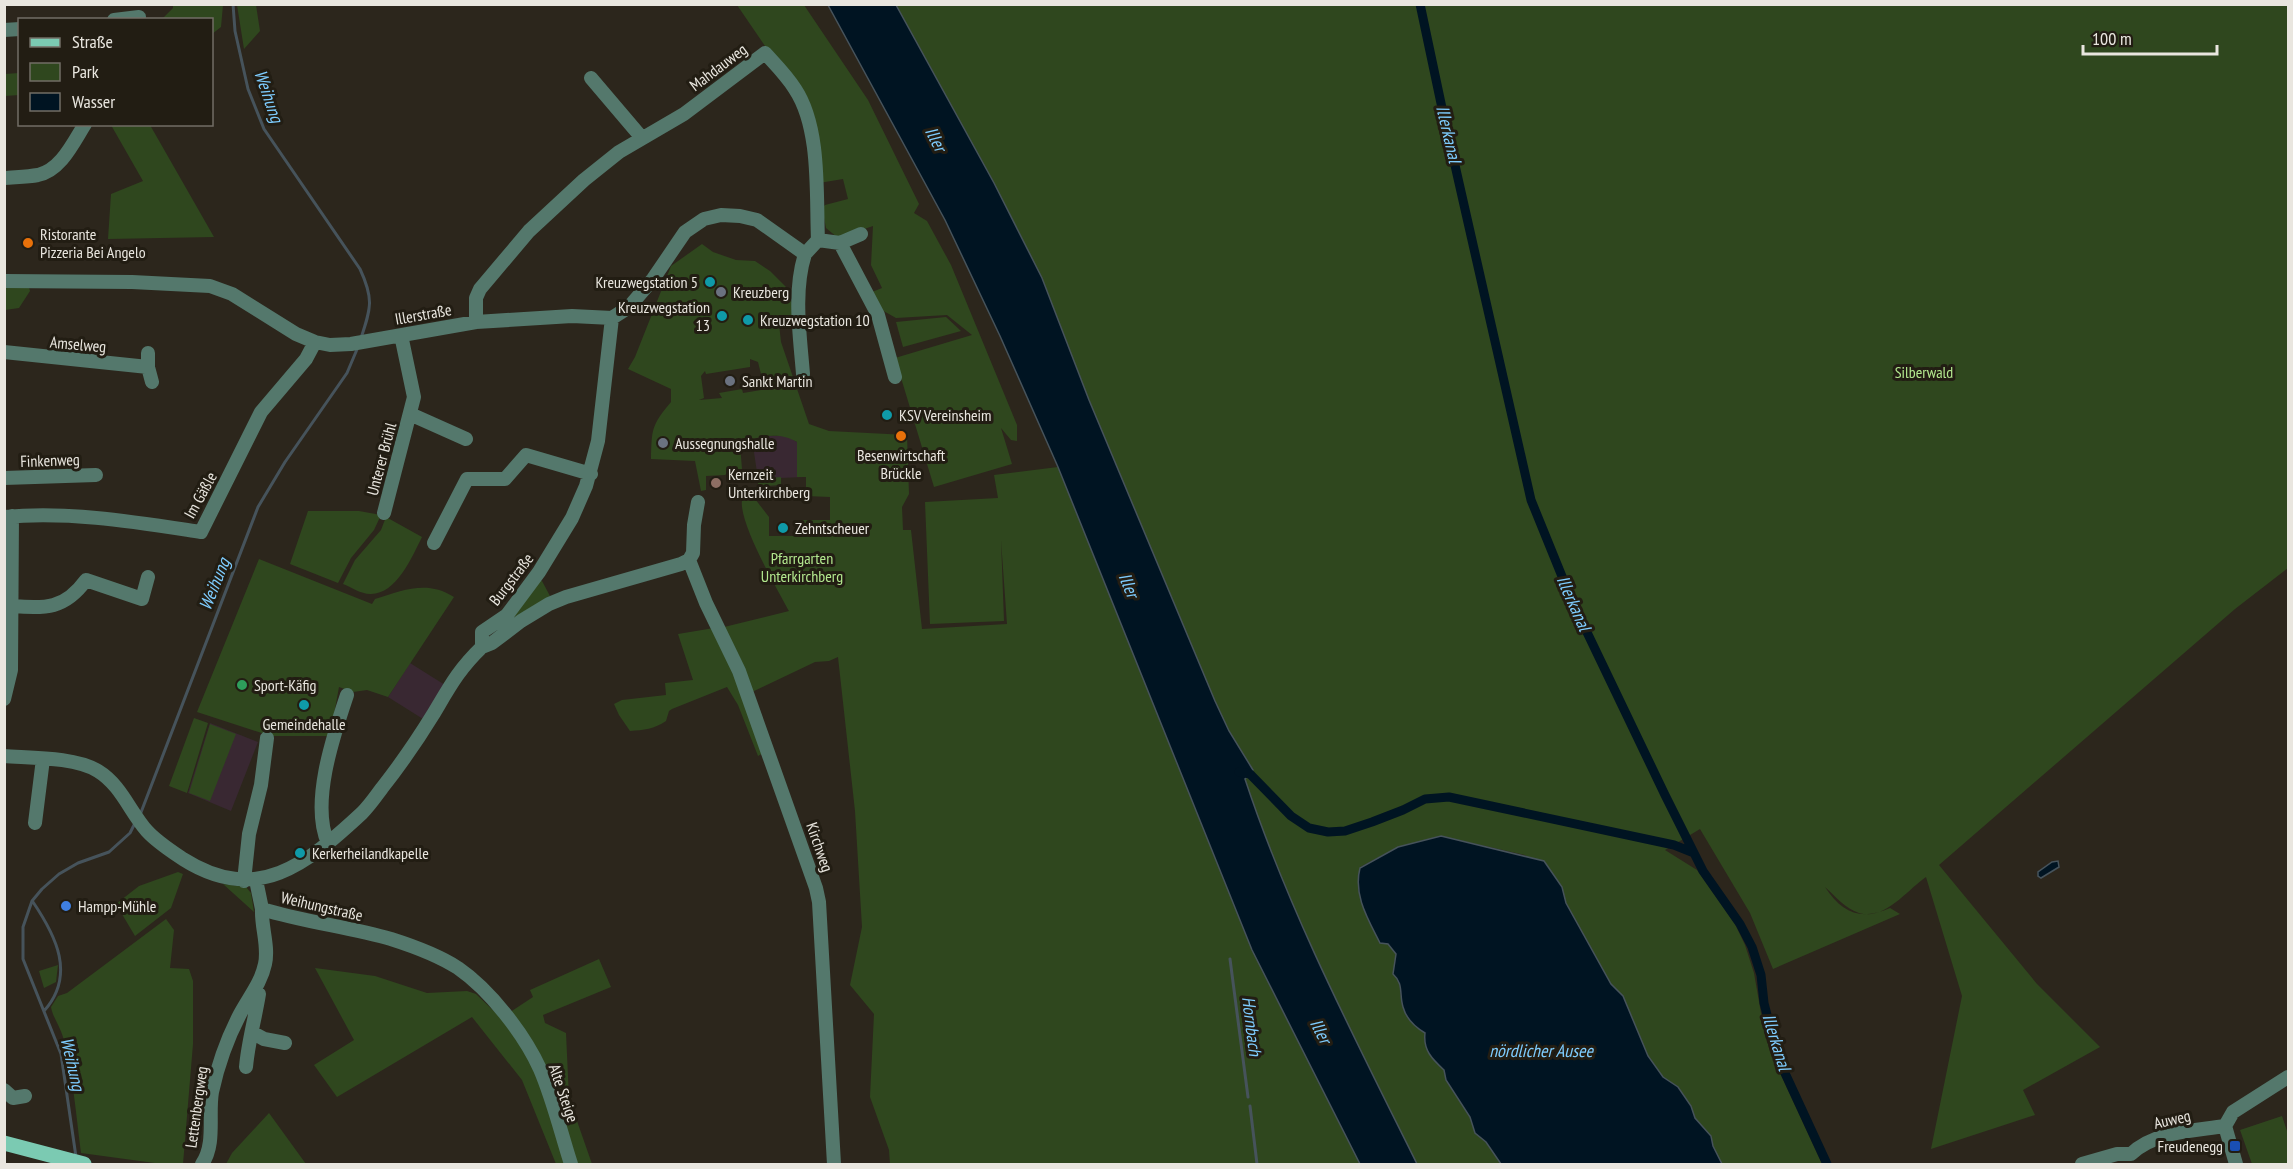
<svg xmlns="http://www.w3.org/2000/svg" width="2293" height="1169" viewBox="0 0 2293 1169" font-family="'PT Sans Narrow',sans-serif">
<rect width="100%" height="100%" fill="#2c261c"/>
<path fill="#392832" d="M760 436H788L823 460 828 476 758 479 752 439Z
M410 663 445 685 423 719 388 697Z
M210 723 258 742 231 811 188 793Z"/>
<path fill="#2f471e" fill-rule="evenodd" d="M173 5H223L221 27 212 34V20L162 19 173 8Z
M237 5H256L260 31 244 49Z
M737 5H804L868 100 919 204 914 213 927 221 951 265 1017 425V441L1011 440 1001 428 1012 464 934 487 895 358 972 335 947 315 896 318 880 309 872 292 882 288 871 265 873 226 838 238 826 228 822 208 825 205 848 199 843 179 819 183 797 84 765 46Z
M896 5H2288V568L2235 609 1939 865 2037 984 2100 1047 2023 1090 2035 1115 1931 1149 1962 996 1926 877C1908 889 1885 921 1859 913 1846 909 1835 896 1825 887 1842 913 1861 921 1890 908L1900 914 1773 969 1750 913 1700 829 1665 850 1697 870 1735 924 1745 945 1754 973 1765 1036 1774 1060 1822 1164H1722L1713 1146 1711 1136 1695 1118 1691 1106 1678 1087 1663 1077 1648 1056 1623 996 1611 984 1566 903 1562 887 1525 855 1441 836 1398 847 1360 867 1388 944 1396 954 1393 974 1399 980 1402 1006 1425 1033 1432 1058 1444 1070 1446 1080 1470 1117 1475 1133 1486 1142 1501 1164H1417C1355 1039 1289 912 1245 779L1253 770 1229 731 1215 701 1089 400 1042 278 994 183Z
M19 73V95L5 96V74Z
M111 125H150L214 237 108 239 111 194 143 181Z
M702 244 713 252 736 260 755 261 770 271 788 289 795 317 779 324 781 342 809 424 829 431 907 435 909 494 902 507 903 530H911L922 629 1007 624 1001 540 1004 621 930 624 925 502 998 498 994 475 1058 467 1252 950 1360 1164H890L889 1150 870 1097 874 1014 850 985 862 927 855 811 838 657 829 661 815 662 752 692 720 628 789 611C779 592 731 511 744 495H752L769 517V536H796L797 520H830V497L806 496V477H797V442C779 431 758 436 740 444L742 469H732L725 475 706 476V490L701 491 695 461 651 459C652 429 651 426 671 402V389L628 369 635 357 671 266ZM750 359 758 362 761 374V390L743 393 742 389 719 393 722 398 699 400 704 398 701 376 705 371 706 374 750 367Z
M28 284 30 291 19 308 5 310V286Z
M946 317 961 331 903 347 896 322Z
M781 477V485L767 486 758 484V479Z
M308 511H359L381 515 374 530 351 558 338 583 290 564Z
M386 517 422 537C412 557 396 595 370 594 361 594 351 587 343 584L355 560 381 530Z
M259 559 372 604 375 599C404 590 427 580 454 597L388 697 367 690 353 692 339 687 330 736H271L197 712Z
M537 581H542L550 596 494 630Z
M714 628 736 673 765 752 758 756 738 705 727 687 672 709 669 711 666 721C654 729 644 730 630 731L619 715 614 704 622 700 666 695 665 683 693 680 678 634Z
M194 718 208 723 187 793 169 786Z
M210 724 236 734 210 801 189 793Z
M178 872 183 874 171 908 135 936 116 904 139 886Z
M223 884 246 887 251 893 254 912Z
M166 919 174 930 170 968 189 969 193 981V1044L183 1164H162L81 1153C76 1114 73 1075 63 1037 60 1026 53 1018 51 1007L58 996 67 993Z
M599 959 611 987 543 1015 545 1023 566 1033 569 1098 592 1164H556L522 1080 472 1017 337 1097 314 1065 354 1040 315 968 375 976 427 993 467 991 476 994 501 1018 533 997 530 990Z
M58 965 56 982 44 988 39 971Z
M269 1113 306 1164H226L232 1153Z
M2282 1116 2288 1134V1164H2252L2240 1130Z"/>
<path fill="#001422" stroke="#46535b" stroke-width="1.5" d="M828 5H896L994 183 1042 278 1089 400 1215 701 1229 731 1253 770 1245 779C1289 912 1355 1039 1417 1164H1360L1252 950 1058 467 1000 336 945 220Z
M1441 836 1544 861 1562 887 1566 903 1611 984 1623 996 1648 1056 1663 1077 1678 1087 1691 1106 1695 1118 1711 1136 1713 1146 1722 1164H1501L1486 1142 1475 1133 1470 1117 1446 1080 1444 1070C1432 1059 1423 1050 1425 1033 1415 1027 1406 1018 1403 1007 1399 994 1404 984 1393 974L1396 954 1388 944 1380 943C1368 919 1353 895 1360 868L1398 847Z
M2058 861 2059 867 2041 878 2038 876V872L2052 862Z"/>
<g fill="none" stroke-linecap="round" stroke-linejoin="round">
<path stroke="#46535b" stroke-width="3" d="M233 4 235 31 248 89 264 129 360 269C374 299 371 308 361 338
M140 815 258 507 285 462 347 373 358 347
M33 902C56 936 76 975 44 1011
M1230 959 1248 1097
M1250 1106 1257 1164
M76 1157 61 1054 23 959V927L32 901 42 889 59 874 78 863 109 852 130 833 135 823"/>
<path stroke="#001422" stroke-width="9" d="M1420 4 1442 108 1531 500 1572 601 1665 795 1703 871 1740 924 1752 947 1761 975 1764 1003 1778 1058 1827 1164
M1239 772 1250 774 1291 816 1309 828 1328 832 1345 831 1372 822 1403 810 1425 799 1449 797 1674 845 1694 853"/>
<path stroke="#54786c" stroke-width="14" d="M114 20 139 17
M4 30 20 29
M591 78 642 138
M4 178C15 177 27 177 38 175 61 170 73 143 85 124
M840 243 878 315 895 377
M4 281 132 282 210 286 232 294 296 334 315 342 330 345 351 344 476 322 572 316 612 318 629 307 653 279 685 232 704 219 721 215 740 216 757 220 805 254 818 240 840 243 861 234
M476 322V298L480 289 529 231 584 180 619 152 684 114 765 53C775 64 787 76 795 89 821 128 816 195 818 240
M4 352 148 367
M148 353V367L152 382
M803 374C800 335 793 292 805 254
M410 414 466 439
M4 478 96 475
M384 513 414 397 401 335
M4 517C71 511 135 522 201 532L261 412 306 359 315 342
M434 543 467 479H505L526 455 591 474
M689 560 706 603 739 671 816 888 819 902 834 1164
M13 606C45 609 65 609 86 580L142 599 148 577
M482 647 492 643 521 621 549 604 566 597 681 564 689 560 693 553 694 525 698 502
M4 699 11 670 12 516
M4 756C32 758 75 757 98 771 121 785 130 812 147 831 157 842 171 851 183 859 257 906 307 864 362 813 370 805 376 796 382 788 401 764 418 739 434 713 450 686 459 669 482 647V632L507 615 539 572 572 518 586 486 598 441 612 318
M35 823 43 759
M328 843C310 803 334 734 347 695
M256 880 262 909C304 922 349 927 391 939 413 946 438 955 458 968 490 990 524 1034 540 1069 553 1099 561 1133 571 1164
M244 881 249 834 261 785 267 738
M253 1033 264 1039 285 1043
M246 1067C248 1043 255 1019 259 994L255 990
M4 1090 13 1098 25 1096
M202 1164C216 1144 208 1115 212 1092 218 1064 227 1039 240 1014 249 997 261 983 265 964 269 946 261 927 262 909
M2082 1164 2117 1154H2131C2155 1131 2193 1131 2225 1126
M2236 1164 2225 1126 2233 1112 2288 1077"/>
<path stroke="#7bcab2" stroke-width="15" d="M4 1143 84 1164"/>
</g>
<g fill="#e8710a" stroke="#221d13" stroke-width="2">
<circle cx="28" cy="243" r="6"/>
<circle cx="901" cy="436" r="6"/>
</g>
<g fill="#0f9aa8" stroke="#221d13" stroke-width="2">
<circle cx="710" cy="282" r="6"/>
<circle cx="722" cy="316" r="6"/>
<circle cx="748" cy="320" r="6"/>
<circle cx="887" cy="415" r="6"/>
<circle cx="783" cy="528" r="6"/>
<circle cx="304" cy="705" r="6"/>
<circle cx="300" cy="853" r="6"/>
</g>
<g fill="#6b7280" stroke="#221d13" stroke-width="2">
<circle cx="721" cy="292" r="6"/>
<circle cx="730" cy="381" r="6"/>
<circle cx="663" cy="443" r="6"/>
</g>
<circle fill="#8d6e63" stroke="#221d13" stroke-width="2" cx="716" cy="483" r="6"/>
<circle fill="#2e9e5b" stroke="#221d13" stroke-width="2" cx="242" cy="685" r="6"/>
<circle fill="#3f7fe0" stroke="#221d13" stroke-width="2" cx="66" cy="906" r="6"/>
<rect fill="#1a4fb4" stroke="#221d13" stroke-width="2" x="2229" y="1140" width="12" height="12" rx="3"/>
<g text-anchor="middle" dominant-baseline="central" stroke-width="6" stroke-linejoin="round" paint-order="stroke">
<g font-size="16" fill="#e9e6df" stroke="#221d13">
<text transform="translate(718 67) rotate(-37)">Mahdauweg</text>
<text transform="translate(423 314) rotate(-10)">Illerstraße</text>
<text transform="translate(78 344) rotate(5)">Amselweg</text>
<text transform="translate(381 459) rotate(-75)">Unterer Brühl</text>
<text transform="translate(50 460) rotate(-2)">Finkenweg</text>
<text transform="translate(200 495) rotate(-61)">Im Gäßle</text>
<text transform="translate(511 579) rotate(-52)">Burgstraße</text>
<text transform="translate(820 847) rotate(71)">Kirchweg</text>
<text transform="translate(322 906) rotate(13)">Weihungstraße</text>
<text transform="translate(564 1093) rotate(71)">Alte Steige</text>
<text transform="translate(196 1107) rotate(-82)">Lettenbergweg</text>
<text transform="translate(2172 1119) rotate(-13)">Auweg</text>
</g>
<g font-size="16" fill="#e9e6df" stroke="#221d13" text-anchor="start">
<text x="40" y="234">Ristorante<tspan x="40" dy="18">Pizzeria Bei Angelo</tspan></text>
<text x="698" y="282" text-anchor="end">Kreuzwegstation 5</text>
<text x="733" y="292">Kreuzberg</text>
<text x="710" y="307" text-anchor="end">Kreuzwegstation<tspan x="710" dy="18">13</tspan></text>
<text x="760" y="320">Kreuzwegstation 10</text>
<text x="742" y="381">Sankt Martin</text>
<text x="899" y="415">KSV Vereinsheim</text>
<text x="675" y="443">Aussegnungshalle</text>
<text x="901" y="455" text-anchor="middle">Besenwirtschaft<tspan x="901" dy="18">Brückle</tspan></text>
<text x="728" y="474">Kernzeit<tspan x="728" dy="18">Unterkirchberg</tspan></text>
<text x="795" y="528">Zehntscheuer</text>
<text x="254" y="685">Sport-Käfig</text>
<text x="304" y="724" text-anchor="middle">Gemeindehalle</text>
<text x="312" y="853">Kerkerheilandkapelle</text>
<text x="78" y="906">Hampp-Mühle</text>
<text x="2223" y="1146" text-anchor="end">Freudenegg</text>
</g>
<g font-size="16" fill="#b3e98f" stroke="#221d13">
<text x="1924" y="372">Silberwald</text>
<text x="802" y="558">Pfarrgarten<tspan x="802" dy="18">Unterkirchberg</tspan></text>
</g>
<g font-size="18" font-style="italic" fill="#7eccfe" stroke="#221d13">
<text transform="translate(269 96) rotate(71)">Weihung</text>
<text transform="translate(1449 134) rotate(77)">Illerkanal</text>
<text transform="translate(936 139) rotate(63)">Iller</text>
<text transform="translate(214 584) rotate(-68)">Weihung</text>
<text transform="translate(1129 585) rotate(67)">Iller</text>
<text transform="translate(1574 603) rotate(66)">Illerkanal</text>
<text transform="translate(1252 1026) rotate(83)">Hornbach</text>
<text transform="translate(1321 1031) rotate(63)">Iller</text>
<text transform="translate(1777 1042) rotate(73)">Illerkanal</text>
<text x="1541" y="1050">nördlicher Ausee</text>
<text transform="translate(73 1064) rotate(77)">Weihung</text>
</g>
</g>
<rect width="2293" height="1169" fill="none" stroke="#e9e6df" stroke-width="12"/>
<rect x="18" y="18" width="195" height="108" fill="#221d13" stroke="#726d65" stroke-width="1.5"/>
<rect x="30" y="38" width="30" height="9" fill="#7bcab2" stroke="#726d65" stroke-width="1.5"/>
<text x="72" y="48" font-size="18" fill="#e9e6df">Straße</text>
<rect x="30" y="63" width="30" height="18" fill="#2f471e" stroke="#726d65" stroke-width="1.5"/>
<text x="72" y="78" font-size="18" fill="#e9e6df">Park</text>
<rect x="30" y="93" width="30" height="18" fill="#001422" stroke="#726d65" stroke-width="1.5"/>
<text x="72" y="108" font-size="18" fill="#e9e6df">Wasser</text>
<path d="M2083 45v9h134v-9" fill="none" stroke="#e9e6df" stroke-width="3"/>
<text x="2092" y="45" font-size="18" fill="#e9e6df" stroke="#221d13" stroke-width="4.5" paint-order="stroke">100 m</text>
</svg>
